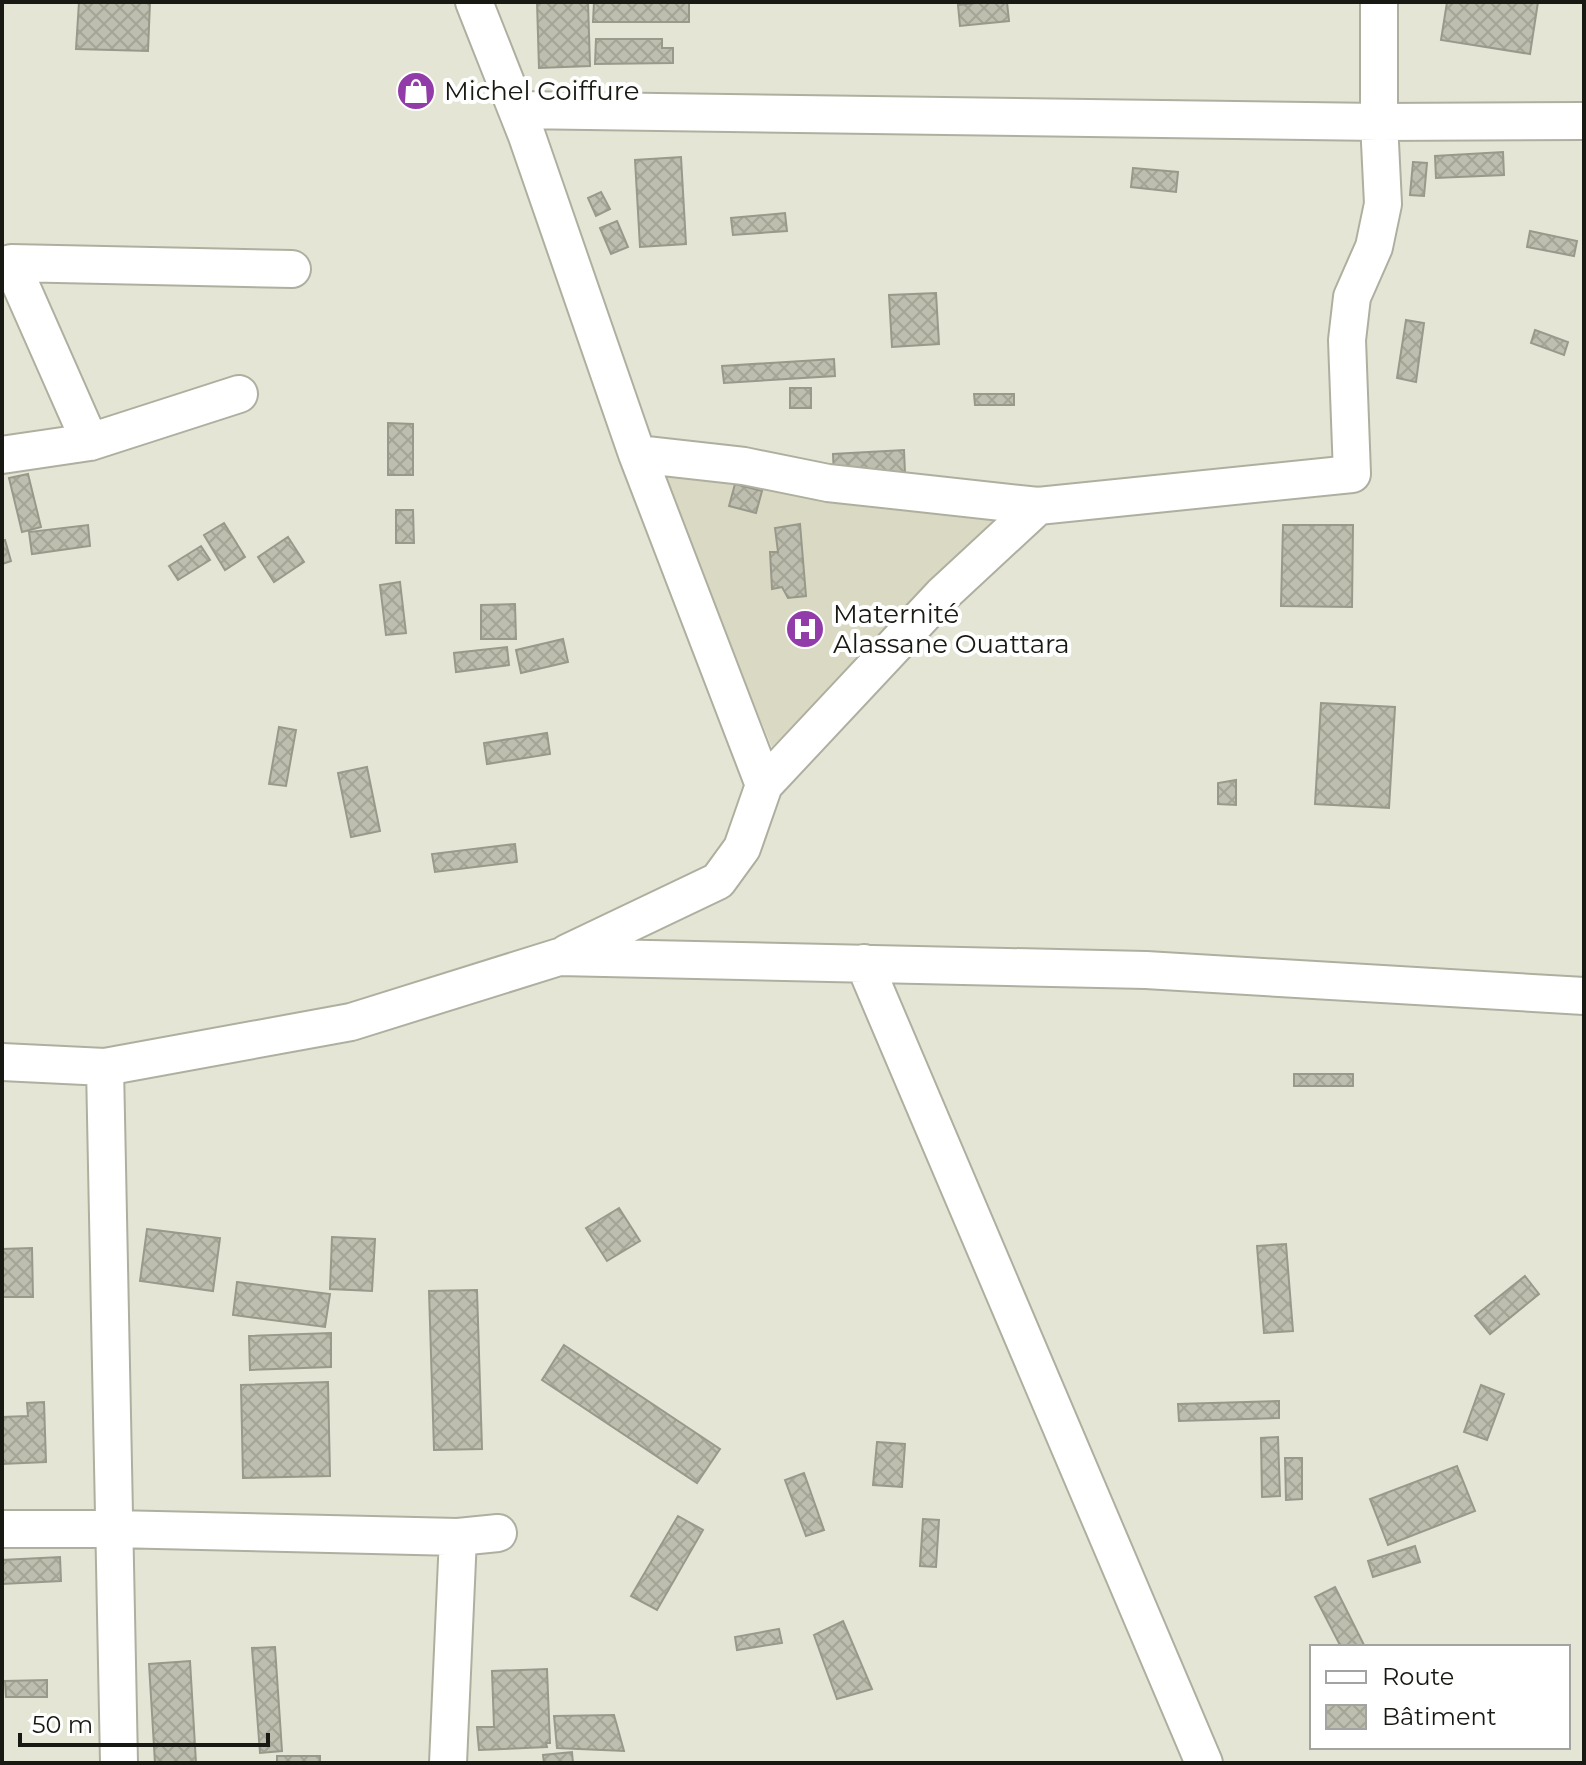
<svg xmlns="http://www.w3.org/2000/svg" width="1586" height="1765" viewBox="0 0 1586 1765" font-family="Montserrat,sans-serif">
<defs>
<pattern id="building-cross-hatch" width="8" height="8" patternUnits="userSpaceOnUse" patternTransform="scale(2)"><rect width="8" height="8" fill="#bebeaf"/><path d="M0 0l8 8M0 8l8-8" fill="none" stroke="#a3a396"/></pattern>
</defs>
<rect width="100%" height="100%" fill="#e5e5d6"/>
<path fill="#dad9c3" d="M656 470 1003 512 772 747Z"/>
<path fill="url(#building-cross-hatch)" stroke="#99998b" stroke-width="2" d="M79 2H150L148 51 76 49Z
M537 2H588L590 66 539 68Z
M594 2H689V22H593Z
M985 2H1007L1009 21 960 26 958 5Z
M1447 2H1538L1530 54 1441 40Z
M596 39H662V48H673V63L595 64Z
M1503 152 1504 175 1436 178 1435 156Z
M681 157 686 244 640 247 635 160Z
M1413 162 1427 163 1424 196 1410 195Z
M1133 168 1178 172 1176 192 1131 187Z
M601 192 610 209 596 216 588 198Z
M785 213 787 231 733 235 731 218Z
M617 221 628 247 611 254 600 228Z
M1530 231 1577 241 1574 256 1527 247Z
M936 293 939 344 892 347 889 295Z
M1406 320 1424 323 1416 382 1397 378Z
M1535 330 1568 342 1564 355 1531 343Z
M834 359 835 376 724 383 722 366Z
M790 388H811V408H790Z
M974 394H1014V405H975Z
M388 423 413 424V475H388Z
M904 450 905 473 834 477 833 454Z
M28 474 41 527 22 532 9 478Z
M735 484 762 491 756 513 729 506Z
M396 510H413L414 543H396Z
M224 523 245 557 225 570 204 535Z
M800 524 806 596 788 598 782 587 772 589 770 552H778L775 528Z
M88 525 90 546 32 554 29 532Z
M1283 525H1353L1352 607 1281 606Z
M288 537 304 562 274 582 258 557Z
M5 540 11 561 2 564V541Z
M201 546 210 560 178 580 169 566Z
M400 582 406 633 386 635 380 585Z
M515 604 516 639H481V605Z
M563 639 568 662 521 673 516 650Z
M507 647 509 665 456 672 454 653Z
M1321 703 1395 707 1389 808 1315 804Z
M279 727 296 730 286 786 269 784Z
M547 733 550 754 487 764 484 743Z
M367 767 380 831 351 837 338 773Z
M1236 780V805L1218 804V783Z
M515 844 517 862 435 872 432 854Z
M1294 1074H1353V1086H1294Z
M619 1208 640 1241 607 1261 586 1228Z
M147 1229 220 1238 213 1291 140 1281Z
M332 1237 375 1239 372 1291 330 1289Z
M1286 1244 1293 1331 1264 1333 1257 1246Z
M32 1248 33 1297H2V1249Z
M1525 1276 1539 1294 1490 1334 1475 1316Z
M237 1282 330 1294 325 1327 233 1315Z
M477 1290 482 1449 434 1450 429 1291Z
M331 1333V1367L250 1370 249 1336Z
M564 1345 720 1449 697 1483 542 1380Z
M328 1382 330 1476 243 1478 241 1385Z
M1481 1385 1504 1394 1487 1440 1464 1432Z
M1279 1401V1418L1179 1421 1178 1404Z
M44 1402 46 1462 2 1464V1417L28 1416 27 1403Z
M1278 1437 1280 1496 1262 1497 1261 1438Z
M877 1442 905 1444 902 1487 873 1485Z
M1285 1458H1302V1499L1286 1500Z
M1457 1466 1475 1511 1388 1545 1370 1499Z
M804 1473 824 1530 806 1536 785 1480Z
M678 1516 703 1530 657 1610 631 1596Z
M923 1519 939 1520 936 1567 920 1566Z
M1415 1546 1420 1562 1373 1577 1368 1561Z
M60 1557 61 1581 2 1584V1560Z
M1335 1587 1365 1647H1341L1315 1597Z
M843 1621 872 1689 837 1699 814 1635Z
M779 1629 782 1643 737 1650 735 1637Z
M275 1647 282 1751 260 1753 252 1648Z
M190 1661 196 1763H155L149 1664Z
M547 1669 550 1743H546L547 1747 479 1750 477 1727H494L492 1671Z
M47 1680V1697H6L5 1681Z
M614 1715 624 1751 557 1748 554 1716Z
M572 1752 573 1763H544L543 1755Z
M277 1756H320V1763H277Z"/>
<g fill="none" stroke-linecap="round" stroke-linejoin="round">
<g stroke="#afafa0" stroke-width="40">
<path id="minor" d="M474 2 527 136 637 454 764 785 742 848 718 881 567 953
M517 110 1379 122 1584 121
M90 442 11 263 292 269
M637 454 744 466 828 483 1038 506
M2 455 90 442 239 394
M764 785 942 595 1038 506 1352 474 1347 340 1352 297 1374 247 1383 204 1379 122V2
M864 963 1204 1763
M2 1062 105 1067 351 1022 559 957 1146 970 1584 996
M105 1067 119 1763
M2 1529H113L458 1537 498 1533
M448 1763 458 1537"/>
</g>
<use href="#minor" stroke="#fff" stroke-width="36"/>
</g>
<defs>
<g id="shop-disc" transform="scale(2)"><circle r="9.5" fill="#923ca9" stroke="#fff"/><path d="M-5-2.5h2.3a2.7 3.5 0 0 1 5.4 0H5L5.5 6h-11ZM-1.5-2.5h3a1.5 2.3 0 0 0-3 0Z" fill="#fff"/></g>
<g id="hospital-disc" transform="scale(2)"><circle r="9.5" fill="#923ca9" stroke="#fff"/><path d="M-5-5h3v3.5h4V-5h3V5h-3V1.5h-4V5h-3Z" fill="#fff"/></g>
</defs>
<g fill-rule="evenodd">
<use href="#shop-disc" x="416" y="91"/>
<use href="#hospital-disc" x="805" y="629"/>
</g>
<g text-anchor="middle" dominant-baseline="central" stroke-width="8" stroke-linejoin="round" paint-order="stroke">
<g font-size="26" fill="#191913" stroke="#fff" text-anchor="start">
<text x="444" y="91">Michel Coiffure</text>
<text x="833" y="614">Maternité<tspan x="833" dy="30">Alassane Ouattara</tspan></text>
</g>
</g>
<rect width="1586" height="1765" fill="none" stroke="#191913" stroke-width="8"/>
<rect x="1310" y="1645" width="260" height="104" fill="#ffffff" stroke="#a3a3a1" stroke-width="2"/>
<rect x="1326" y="1671" width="40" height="12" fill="#ffffff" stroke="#a3a3a1" stroke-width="2"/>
<text x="1382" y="1685" font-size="24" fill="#191913">Route</text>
<rect x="1326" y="1705" width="40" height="24" fill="url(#building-cross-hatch)" stroke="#a3a3a1" stroke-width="2"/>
<text x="1382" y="1725" font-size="24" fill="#191913">Bâtiment</text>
<path d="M20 1733v12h248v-12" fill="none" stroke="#191913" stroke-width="4"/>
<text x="32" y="1733" font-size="24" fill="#191913" stroke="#ffffff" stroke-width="6" paint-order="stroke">50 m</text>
</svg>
